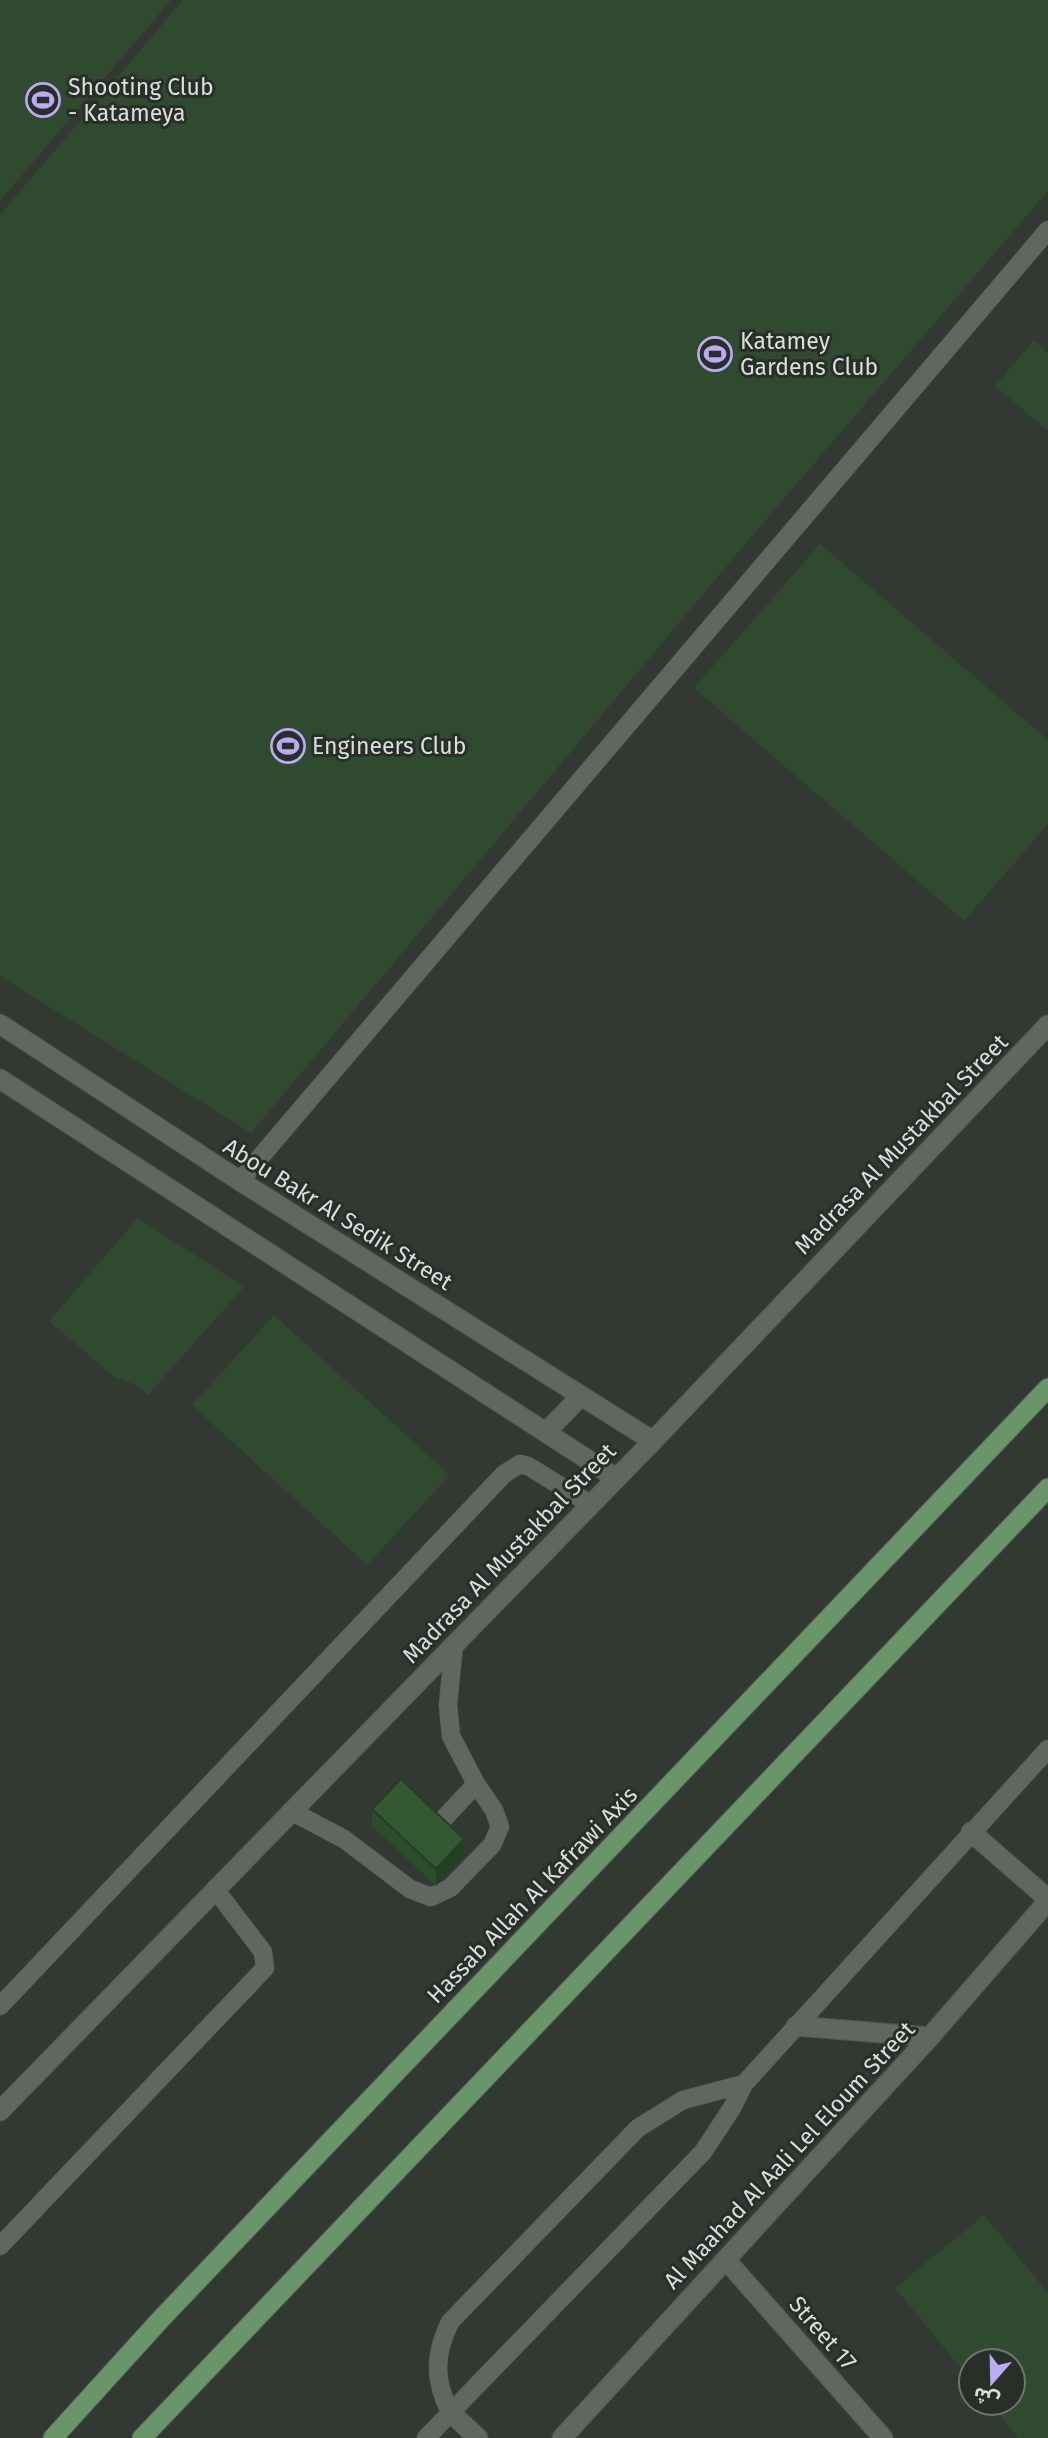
<svg xmlns="http://www.w3.org/2000/svg" width="1048" height="2438" viewBox="0 0 1048 2438" font-family="'Fira Sans','Noto Sans Arabic',sans-serif">
<rect width="100%" height="100%" fill="#323932"/>
<path fill="#304a30" d="M0 0H171L0 201Z
M183 0H1048V191L768 517 251 1133 0 976V215Z
M1034 340 1048 353V431L995 386Z
M820 544 1048 740V824L964 921 694 688Z
M138 1218 244 1287 148 1395 136 1385 114 1377 49 1321Z
M274 1315 450 1475 367 1565 192 1405Z
M984 2215 1048 2293V2438H1018L990 2403H1013V2361H971V2380L895 2288Z"/>
<g fill="none" stroke-linecap="round" stroke-linejoin="round">
<g stroke="#505550" stroke-width="19">
<path id="service" d="M240 1181 1048 230
M291 1811 344 1839 410 1889 431 1897 450 1888 492 1845 500 1827 494 1810 476 1784 451 1736 448 1705 454 1644
M435 1828 476 1784
M0 2006 504 1474 520 1464 528 1466 590 1504
M0 2246 265 1968 263 1952 215 1889
M450 2412C434 2380 434 2355 450 2322L638 2128 683 2100 744 2084
M426 2438 703 2152 732 2108 744 2084 1048 1749"/>
</g>
<g stroke="#505550" stroke-width="21">
<path id="minor" d="M0 1024 240 1181 653 1441
M0 1079 616 1478
M546 1432 581 1396
M726 2260 883 2438"/>
</g>
<g stroke="#505550" stroke-width="21">
<path id="tertiary" d="M971 1832 1048 1899
M796 2026 930 2037
M0 2111 653 1441 1048 1025
M450 2412 478 2438
M562 2438 930 2037 1048 1901"/>
</g>
<g stroke="#505550" stroke-width="21">
<path id="primary" d="M53 2438 160 2320 1048 1388
M142 2438 1048 1488"/>
</g>
<use href="#service" stroke="#60675f" stroke-width="18"/>
<use href="#minor" stroke="#60675f" stroke-width="19"/>
<use href="#tertiary" stroke="#60675f" stroke-width="19"/>
<use href="#primary" stroke="#699668" stroke-width="19"/>
</g>
<path fill="#2c4c2b" d="M372 1809 464 1856 436 1886 372 1826Z"/>
<path fill="#243e23" d="M464 1839V1856L436 1886V1869Z"/>
<path fill="#335832" stroke="#243e23" stroke-width="2" d="M401 1779 464 1839 436 1869 372 1809Z"/>
<defs>
<g id="stadium-ring" transform="scale(1.75)"><circle r="9.5" fill="#282f28" stroke="#bbaaf6" stroke-width="1.5"/><path d="M0-5a6.5 5 0 1 0 0 10a6.5 5 0 1 0 0-10ZM-3.5-1.8h7v3.6h-7Z" fill="#bbaaf6"/></g>
</defs>
<g fill-rule="evenodd">
<use href="#stadium-ring" x="43" y="100"/>
<use href="#stadium-ring" x="715" y="354"/>
<use href="#stadium-ring" x="288" y="746"/>
</g>
<g text-anchor="middle" dominant-baseline="central" stroke-width="6" stroke-linejoin="round" paint-order="stroke">
<g font-size="23" fill="#dbdfdb" stroke="#282f28" text-anchor="start">
<text x="68" y="87">Shooting Club<tspan x="68" dy="26">- Katameya</tspan></text>
<text x="740" y="341">Katamey<tspan x="740" dy="26">Gardens Club</tspan></text>
<text x="312" y="746">Engineers Club</text>
</g>
<g font-size="23" fill="#dbdfdb" stroke="#282f28">
<text transform="translate(901 1144) rotate(-46)">Madrasa Al Mustakbal Street</text>
<text transform="translate(338 1214) rotate(32)">Abou Bakr Al Sedik Street</text>
<text transform="translate(509 1553) rotate(-46)">Madrasa Al Mustakbal Street</text>
<text transform="translate(532 1895) rotate(-46)">Hassab Allah Al Kafrawi Axis</text>
<text transform="translate(789 2155) rotate(-47)">Al Maahad Al Aali Lel Eloum Street</text>
<text transform="translate(823 2333) rotate(49)">Street 17</text>
</g>
</g>
<g transform="translate(992 2382) rotate(200)"><circle r="33" fill="#282f28" stroke="#707570" stroke-width="2"/>
<path d="M0-5L12 26L0 18L-12 26Z" fill="#bbaaf6"/>
<text y="-10" font-size="19" font-weight="bold" text-anchor="middle" fill="#dbdfdb">ش</text>
</g>
</svg>
